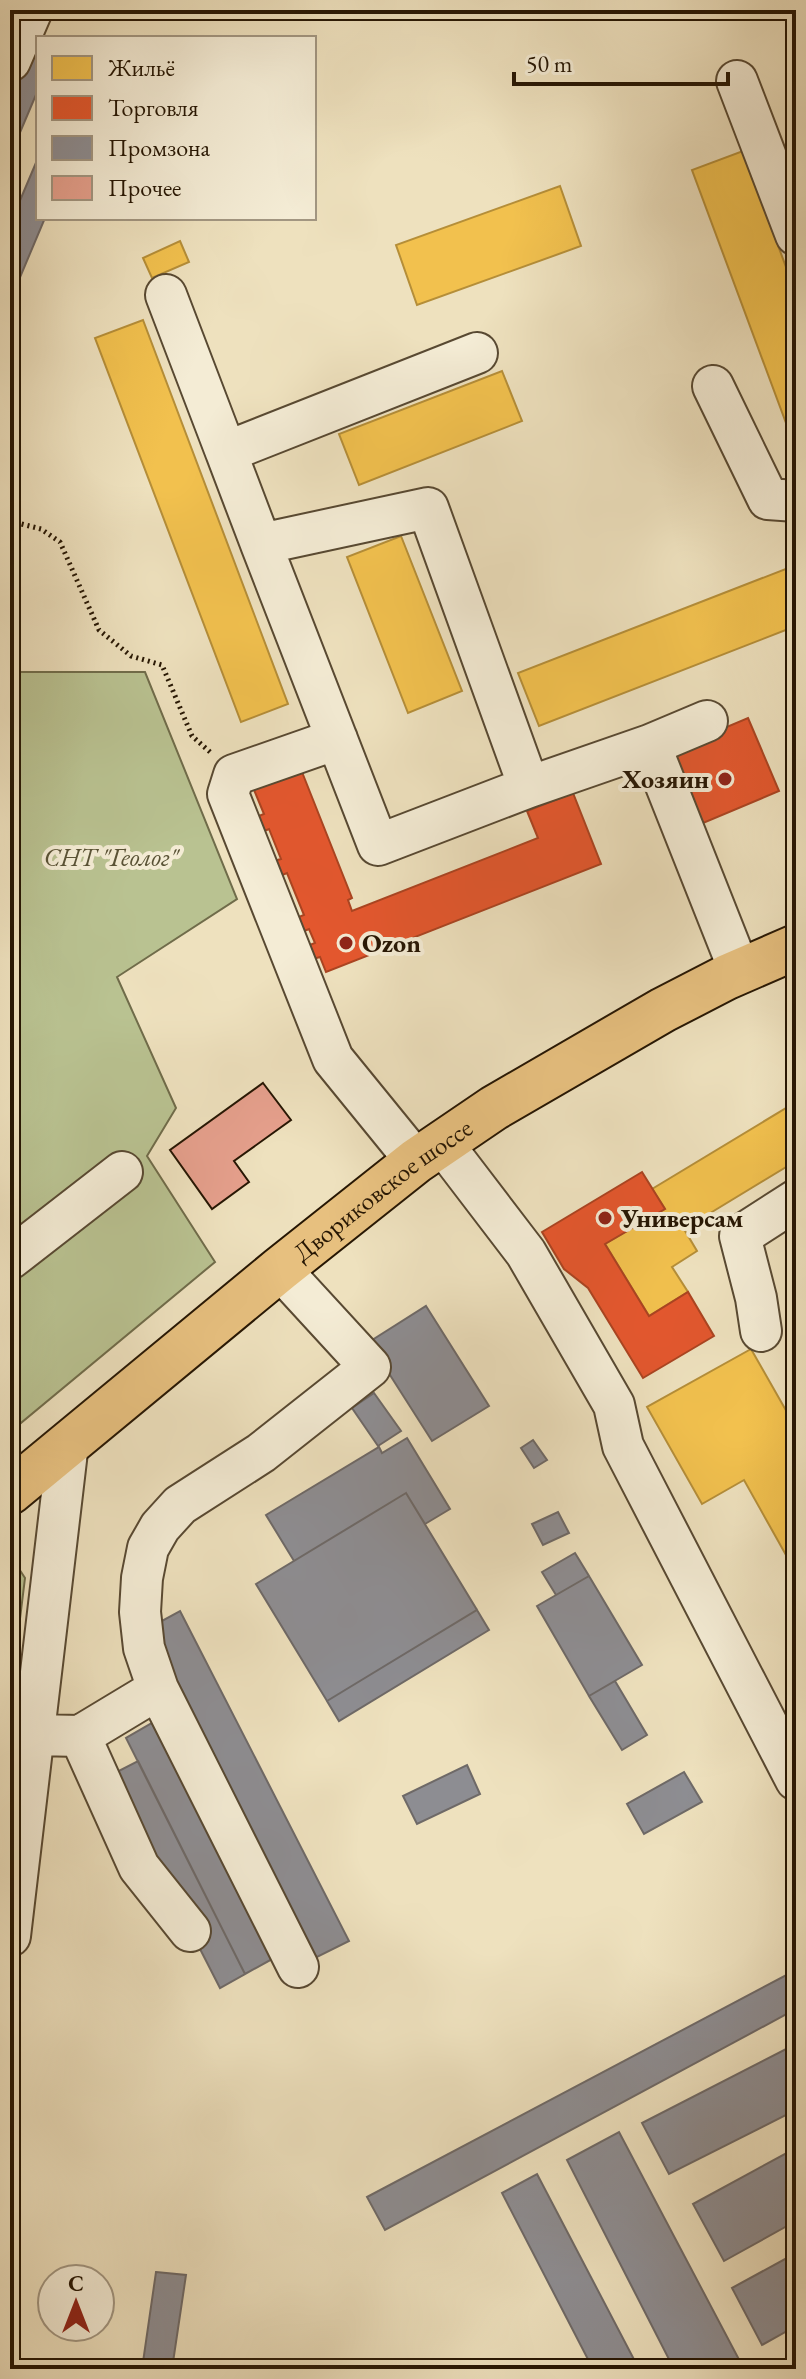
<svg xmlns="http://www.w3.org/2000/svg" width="806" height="2379" viewBox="0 0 806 2379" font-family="'EB Garamond',serif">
<rect width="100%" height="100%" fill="#eee1be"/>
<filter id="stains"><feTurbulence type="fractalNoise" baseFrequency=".0025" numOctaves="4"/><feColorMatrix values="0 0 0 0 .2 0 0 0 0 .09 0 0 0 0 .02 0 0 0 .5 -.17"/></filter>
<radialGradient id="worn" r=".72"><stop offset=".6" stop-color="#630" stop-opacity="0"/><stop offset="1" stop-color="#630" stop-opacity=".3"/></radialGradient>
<path fill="#b9c291" stroke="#706c4a" stroke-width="2" d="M10 664 13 672H145L237 899 117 977 176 1108 147 1156 215 1262 10 1432Z
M10 1555 25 1578 10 1700Z"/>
<path fill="#f2c14e" stroke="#b58e38" stroke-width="2" d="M743 151 796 294V450L692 170Z
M560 186 581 246 417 305 396 245Z
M180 241 189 262 152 278 143 258Z
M143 320 288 704 241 722 95 338Z
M502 371 522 421 359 485 339 434Z
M401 536 462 691 408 713 347 557Z
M796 565V626L539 726 518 673Z
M796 1102V1161L684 1229 697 1251 672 1267 688 1292 649 1316 605 1244 665 1209 652 1189Z
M751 1349 796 1428V1573L744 1480 702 1504 647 1407Z"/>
<path fill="#e4572e" stroke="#ab4421" stroke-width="2" d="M748 718 779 791 696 826 665 753Z
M300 767 352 898 348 900 352 911 538 838 527 811 573 793 601 864 326 972 320 957 313 959 307 946 315 943 309 929 302 932 296 918 304 915 287 873 280 876 274 861 281 859 269 829 262 832 256 817 264 814 252 785Z
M642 1172 665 1209 605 1244 649 1316 688 1292 714 1336 643 1378 588 1288 564 1269 542 1232Z"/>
<path fill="#8d8d92" stroke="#6e6967" stroke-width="2" d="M20 49 38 57V90L10 156V72Z
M38 158V218H45L10 301V224Z
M426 1306 489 1406 432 1441 369 1342Z
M374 1393 401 1431 378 1446 352 1408Z
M407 1438 450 1509 425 1524 406 1493 294 1561 266 1515 379 1447 382 1453Z
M533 1440 547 1460 534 1468 521 1448Z
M406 1493 477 1610 327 1701 256 1584Z
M558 1512 569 1533 543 1545 532 1524Z
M575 1553 589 1576 556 1595 542 1572Z
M589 1576 642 1665 589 1696 537 1606Z
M477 1610 489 1630 339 1721 327 1701Z
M180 1611 349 1941 315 1958 149 1628Z
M615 1681 647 1735 622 1750 589 1696Z
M152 1723 274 1958 245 1974 126 1738Z
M138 1761 245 1974 220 1988 111 1775Z
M467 1765 480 1794 417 1824 403 1796Z
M684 1772 702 1802 644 1834 627 1804Z
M796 1970V2009L385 2230 367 2197Z
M796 2044V2110L669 2174 642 2123Z
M619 2132 744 2369H674L567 2160Z
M796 2148V2221L724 2261 693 2204Z
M537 2174 639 2369H593L502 2193Z
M796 2253V2326L762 2345 732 2288Z
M156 2272 186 2275 172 2369H142Z"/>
<path fill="#e6a08d" stroke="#261603" stroke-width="2" d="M263 1083 291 1120 234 1161 249 1182 212 1209 170 1150Z"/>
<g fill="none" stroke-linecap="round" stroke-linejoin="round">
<g stroke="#584932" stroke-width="44">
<path id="minor" d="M10 61 32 10
M737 81 796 235
M166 295 226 452 477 353
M713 386 768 499 796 501
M226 452 261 544
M707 721 650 745 740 972
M337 739 234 775 228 794 333 1059 416 1161
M529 787 428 508 261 544 378 845 529 787 650 745
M442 1143 526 1253 614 1405 623 1446 796 1780
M10 1259 122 1172
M280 1269 370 1367 261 1453 180 1505 160 1527 148 1548 142 1578 140 1612 144 1648 158 1689 298 1967
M761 1331 756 1298 740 1236 796 1200
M34 1735 80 1736 139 1867 190 1931
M80 1736 158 1689
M10 1936 68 1443"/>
</g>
<g stroke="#261603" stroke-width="48">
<g id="major">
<path id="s1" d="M10 1492 280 1269 416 1161 494 1108 663 1010 727 977 796 947"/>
</g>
</g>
<path stroke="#261603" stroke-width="5" stroke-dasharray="2 4" stroke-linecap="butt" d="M10 521 41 529 60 542 99 630 131 656 162 665 192 736 210 752"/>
<use href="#minor" stroke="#f4ecd5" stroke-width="40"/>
<use href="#major" stroke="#e7c07f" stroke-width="44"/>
</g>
<g fill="#8f2418" stroke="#f4ecd5" stroke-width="3">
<circle cx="725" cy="779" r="8"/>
<circle cx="346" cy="943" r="8"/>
<circle cx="605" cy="1218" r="8"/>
</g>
<g text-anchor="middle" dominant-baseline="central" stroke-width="8" stroke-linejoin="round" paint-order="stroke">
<g font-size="26" font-weight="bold" fill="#261603" stroke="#f4ecd5" text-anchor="start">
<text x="709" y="779" text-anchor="end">Хозяин</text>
<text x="362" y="943">Ozon</text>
<text x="621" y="1218">Универсам</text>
</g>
<g font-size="26" font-style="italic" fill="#595235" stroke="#f4ecd5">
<text x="111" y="857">СНТ "Геолог"</text>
</g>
<g font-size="26" fill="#261603" stroke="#f4ecd5">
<text stroke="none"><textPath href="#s1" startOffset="480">Двориковское шоссе</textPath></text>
</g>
</g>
<rect width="806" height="2379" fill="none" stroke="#eee1be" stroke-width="40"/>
<rect x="12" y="12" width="782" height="2355" fill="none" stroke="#261603" stroke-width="4"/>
<rect x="20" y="20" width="766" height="2339" fill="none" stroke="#261603" stroke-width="2"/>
<rect x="36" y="36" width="280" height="184" fill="#f4ecd5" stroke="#a29681" stroke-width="2"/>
<rect x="52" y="56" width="40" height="24" fill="#f2c14e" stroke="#a29681" stroke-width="2"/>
<text x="108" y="76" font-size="24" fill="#261603">Жильё</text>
<rect x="52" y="96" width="40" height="24" fill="#e4572e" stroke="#a29681" stroke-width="2"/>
<text x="108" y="116" font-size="24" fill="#261603">Торговля</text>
<rect x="52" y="136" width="40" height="24" fill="#8d8d92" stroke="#a29681" stroke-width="2"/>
<text x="108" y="156" font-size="24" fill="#261603">Промзона</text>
<rect x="52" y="176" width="40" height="24" fill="#e6a08d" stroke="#a29681" stroke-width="2"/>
<text x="108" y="196" font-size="24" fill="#261603">Прочее</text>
<g transform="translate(76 2303)"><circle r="38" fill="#f4ecd5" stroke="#a29681" stroke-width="2"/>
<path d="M0-6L14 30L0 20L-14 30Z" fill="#8f2418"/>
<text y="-12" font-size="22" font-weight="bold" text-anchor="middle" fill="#261603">С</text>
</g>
<path d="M514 72v12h214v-12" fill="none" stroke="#261603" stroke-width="4"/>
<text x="526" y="72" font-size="24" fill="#261603" stroke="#f4ecd5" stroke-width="6" paint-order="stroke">50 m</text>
<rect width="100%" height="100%" filter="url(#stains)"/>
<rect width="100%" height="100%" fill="url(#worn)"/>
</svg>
